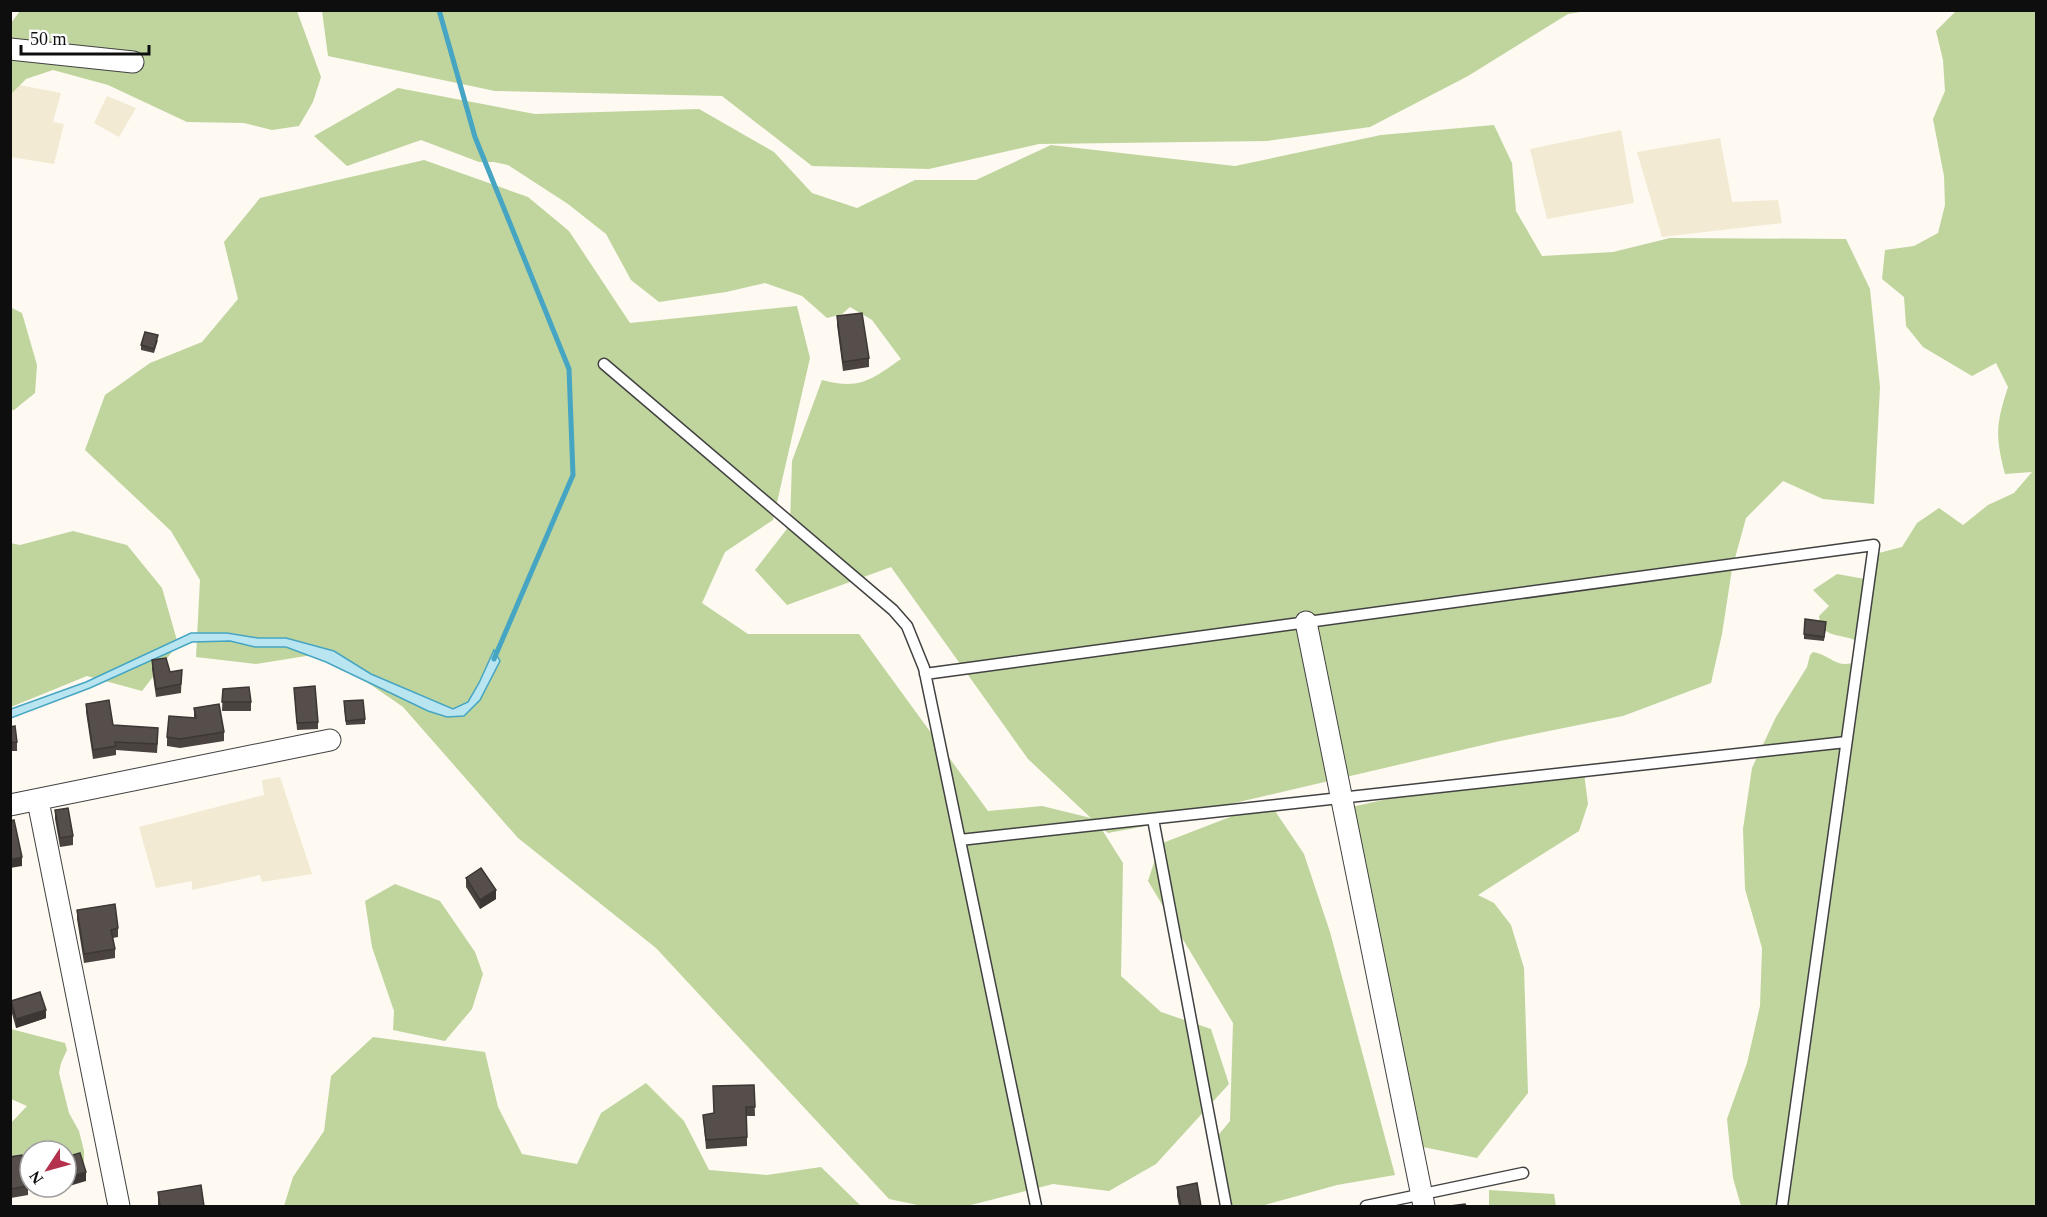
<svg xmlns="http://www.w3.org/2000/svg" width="2047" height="1217" viewBox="0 0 2047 1217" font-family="Georgia,serif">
<rect width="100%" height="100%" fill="#fef9f1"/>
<path fill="#f2ead2" d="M14 84 61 93 53 122 64 124 54 164 11 157 10 101Z
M107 96 136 108 119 137 94 123Z
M1621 130 1634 203 1547 219 1530 149Z
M1720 138 1732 202 1778 200 1782 223 1662 237 1637 152Z
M280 777 312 874 262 882 260 875 192 890V881L156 888 139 827 264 795 262 780Z"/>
<path fill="#bfd59d" d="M20 11H297L321 77 313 102 299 126 272 130 244 123 187 122 108 85 53 70 26 79 11 94V23Z
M322 11V10L1587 11 1568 14 1468 76 1370 127 1267 141 1039 144 929 169 812 166 722 96 495 91 328 56Z
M1956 11H2036V1206H1741L1733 1178 1727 1119 1747 1063 1760 1006 1762 948 1745 889 1743 829 1752 768 1776 717 1807 667 1810 655 1813 652C1829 654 1840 672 1857 660V641C1841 633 1821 639 1819 616L1829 606 1813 590 1837 574 1865 579 1875 554 1902 547 1917 523 1939 508 1963 525 1988 505 2014 493 2032 472 2005 474C1995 436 1996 424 2008 387L1996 363 1972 376 1923 347 1906 326 1904 297 1882 279 1885 250 1914 246 1938 233 1945 205 1944 176 1933 119 1945 91 1943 60 1936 31Z
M398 88 535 114 699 109 774 152 812 193 857 208 915 180H976L1051 145 1235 166 1381 135 1494 125 1512 163 1516 211 1542 256 1613 252 1670 238 1846 239 1870 289 1880 387 1874 504 1823 499 1783 481 1746 518 1732 569 1722 634 1711 683 1623 716 1500 741 1226 805 1195 817 1108 833 1099 825 1123 863 1121 976 1161 1012 1211 1029 1229 1084 1156 1164 1109 1191 1053 1184 967 1206H922L889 1199 656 948 518 838 403 707 325 653 256 664 196 657 200 580 171 531 85 450 105 395 150 363 202 342 238 299 224 242 260 198 424 160 528 197 569 231 630 323 797 306 810 358 773 520 725 552 702 603 748 634H859L988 811 1042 806 1091 818 1028 759 891 567 787 605 755 570 790 525 792 461 822 380C860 390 871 380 901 359L872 320 850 307 842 314 827 318 802 296 765 283 726 292 659 302 631 280 606 234 568 204 508 165 494 162H479L421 140 347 166 314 136Z
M10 307 22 313 37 365 35 393 14 410H10Z
M73 531 127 545 162 588 178 644 142 691 87 676 11 707 10 543 20 545Z
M1584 773 1588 804 1579 831 1478 895 1494 903 1511 925 1524 968 1528 1093 1477 1158 1413 1145 1347 808 1432 789Z
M1269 802 1304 854 1330 932 1395 1175 1337 1185 1261 1206H1224L1211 1144 1230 1121 1233 1023 1148 881 1160 844Z
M395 884 440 901 475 952 483 974 472 1009 445 1041 393 1030 394 1011 372 947 365 901Z
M10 1018 11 1029 65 1043 67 1050 61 1063 59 1073 69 1113 79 1131 84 1151V1172L66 1175V1151H30V1170L18 1164 11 1170V1123L27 1106 11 1099Z
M373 1037 485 1052 498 1107 522 1154 577 1164 601 1113 646 1083 684 1121 709 1170 767 1175 821 1167 861 1206H284L293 1177 324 1131 331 1076Z
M1489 1190 1554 1194 1556 1206H1489Z"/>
<path fill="#b9e5f1" stroke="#46a5c2" stroke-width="1.5" d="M191 633H227L258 638H286L334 651 371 674 453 709 468 702 479 683 494 650 500 661 480 700 464 716 447 717 428 711 326 662 286 647H255L230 641 192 642 90 688 11 718V709L86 682Z"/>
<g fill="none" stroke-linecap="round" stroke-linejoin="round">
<path stroke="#46a5c2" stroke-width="5" d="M439 10 475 137 569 369 573 475 494 659"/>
<g stroke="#414141" stroke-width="13">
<path id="lane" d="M604 364 893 610 907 626 924 668 1036 1206
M925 674 1874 545 1782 1206
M1153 819 1226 1206
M960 840 1846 742
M1366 1206 1523 1173"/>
</g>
<g stroke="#414141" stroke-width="23">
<path id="street" d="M10 49 133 62
M1306 622 1424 1206
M38 801 119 1206
M10 805 330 740"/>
</g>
<use href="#lane" stroke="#fff" stroke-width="10"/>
<use href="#street" stroke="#fff" stroke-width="21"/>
</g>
<path fill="#4a4340" d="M837 316 869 358V367L843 371 837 325Z
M158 340 154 353 141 350V345Z
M1826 626 1824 641 1804 639V634Z
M152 660 170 672 182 670 181 693 156 697 152 669Z
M294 688 318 722V729L297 730Z
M223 689 251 702V711H222Z
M86 704 113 725 158 737 157 753 116 750V755L93 759 86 712Z
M344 706 365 719V724L346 725Z
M194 708 224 732V741L180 748 167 746V737L194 718Z
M10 727 17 742V751H10Z
M55 810 73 836V845L60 847 55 819Z
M466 878 496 899 480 909 466 887Z
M77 910 118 928V937L113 938 115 949V958L84 963 77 919Z
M11 1001 46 1018 16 1028 11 1010Z
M754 1085 755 1116H747V1146L706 1149 703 1115 714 1113Z
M10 1157 28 1186V1195L11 1198 10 1193Z
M1177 1187 1201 1206H1179L1177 1196Z
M158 1192 204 1206H158Z"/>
<path fill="#3c3734" d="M22 857V866L10 868V860Z
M496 890V899L480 909V900Z
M46 1010V1018L16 1028V1019Z
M86 1172V1181L66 1187V1178Z
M56 1187H66L56 1190Z"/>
<path fill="#564e4b" stroke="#3c3734" stroke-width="1.5" d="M862 313 869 358 843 362 837 316Z
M145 332 158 335 154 349 141 345Z
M1805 619 1826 622 1824 637 1804 634Z
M166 658 170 672 182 670 181 684 156 689 152 660Z
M315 686 318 722 297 723 294 688Z
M249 687 251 702H222L223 689Z
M109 700 113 725 158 728 157 744 115 742 116 746 93 750 86 704Z
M363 700 365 719 346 721 344 701Z
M219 704 224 732 180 739 167 737 169 716 196 718 194 708Z
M15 726 17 742 10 743V727Z
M68 808 73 836 60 838 55 810Z
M14 820 22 857 10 860V821Z
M481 868 496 890 480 900 466 878Z
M115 904 118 928 111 930 115 949 84 954 77 910Z
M40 992 46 1010 16 1019 11 1001Z
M754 1085 755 1107H746L747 1137 706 1140 703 1115 714 1113 713 1086Z
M80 1153 86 1172 66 1178V1157Z
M22 1155 28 1186 11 1189 10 1184V1157Z
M1197 1183 1201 1206H1181L1177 1187Z
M201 1185 204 1206H160L158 1192Z
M1465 1204 1466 1206H1450Z"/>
<rect width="2047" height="1217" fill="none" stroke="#0e0e0e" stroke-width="24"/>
<g transform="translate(48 1169) rotate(234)"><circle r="28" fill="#ffffff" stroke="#9f9f9f" stroke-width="1.5"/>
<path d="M0-4.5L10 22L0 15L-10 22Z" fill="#b3314c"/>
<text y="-9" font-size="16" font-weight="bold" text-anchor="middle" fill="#0e0e0e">N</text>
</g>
<path d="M21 45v9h128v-9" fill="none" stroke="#0e0e0e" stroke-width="3"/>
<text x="30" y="45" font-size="18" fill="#0e0e0e" stroke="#ffffff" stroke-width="4.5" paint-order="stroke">50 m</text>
</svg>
